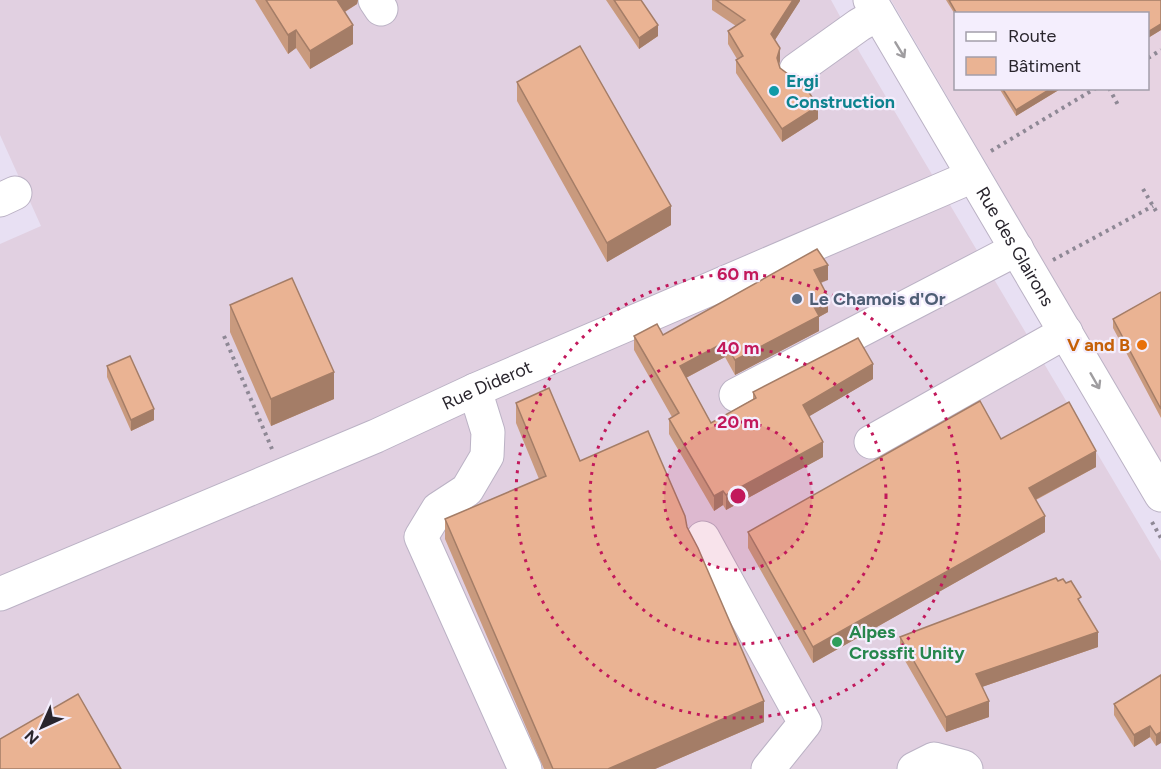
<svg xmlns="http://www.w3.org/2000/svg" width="1161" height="769" viewBox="0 0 1161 769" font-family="Figtree,sans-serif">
<rect width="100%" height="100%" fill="#e8e0f3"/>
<path fill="#e7d3e2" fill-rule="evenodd" d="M891 0H1161V472L1038 252ZM956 14H1148V88H956Z"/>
<path fill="#e1d0e1" d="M0 0H831L860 53 1161 561V769H0V244L41 226 0 135Z"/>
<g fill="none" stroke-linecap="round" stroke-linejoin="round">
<g stroke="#bbb2c5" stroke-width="35">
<g id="minor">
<path d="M375 0 381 9"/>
<path id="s1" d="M870 0 1161 495"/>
<path d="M796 70 859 25 878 14"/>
<path d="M0 200 15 193"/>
<path d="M475 390 488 432 487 456 467 490 438 509 421 537 525 769"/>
<path d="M736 395 1017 249"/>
<path d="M871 442 1066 332"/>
<path d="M703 538 805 723 768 769"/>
<path id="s2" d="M0 594 376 436 475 390 973 176"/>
<path d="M914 769 934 759 964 767 966 769"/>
</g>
</g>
<path stroke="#8e8895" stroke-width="4" stroke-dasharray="3 4.5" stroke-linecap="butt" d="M1148 58 1161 50
M1109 88 1118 105
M991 151 1096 88
M1143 189 1156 211
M1053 260 1153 206
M224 336 272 449
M1152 522 1161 538"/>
<use href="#minor" stroke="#fff" stroke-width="33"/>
</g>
<path fill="#c99a7e" d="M255 0H358L357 4 345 12 353 44 310 69 296 48 288 54Z
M606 0H641L658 36 639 49Z
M712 0H800L775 40 780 61 779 64 780 68 818 119 782 142 736 73V60L737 59 728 44V31L736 26 712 10Z
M946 0H1161V30L1148 38V14H956V16Z
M517 82 671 225 607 262 517 101Z
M999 88H1062L1016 116Z
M828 280 821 283 828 312 819 317V331L735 375 725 357 686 378 711 423 753 399V392L873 379 809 416 823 457 726 510 723 505 714 511 669 434V419L672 417 634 350V336L663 335Z
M1161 292V418L1113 328V319Z
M230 305 334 399 271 426 230 332Z
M107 366 154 420 131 431 107 377Z
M516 403 580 461 687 527 764 722 655 769H544L445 539V519L539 479 516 423Z
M1001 439 1096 467 1036 500 1045 532 813 663 748 548V532Z
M1058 581 1081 604 1098 647 982 687 989 717 946 732 900 652V637Z
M1161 675 1156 746 1150 737 1134 747 1114 715V704Z"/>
<path fill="#a47d67" d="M336 0H358L357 4 336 17Z
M793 0H800V1L771 46V34Z
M1161 24V30L1148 38V32Z
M353 25V44L310 69V51Z
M658 25V36L639 49V38Z
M296 30V48L288 54V35Z
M780 48V61L777 71V58Z
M1052 88H1062L1016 116V110Z
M818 106V119L782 142V129Z
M671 206V225L607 262V243Z
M828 265V280L814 285V270Z
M828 297V312L819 317V331L735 375V360L813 305Z
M725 342V357L680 381V366Z
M873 364V379L803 420V405Z
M334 372V399L271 426V399Z
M154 409V420L131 431V420Z
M823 442V457L726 510V495Z
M1096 451V467L1029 503V488Z
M723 491V505L714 511V496Z
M1045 516V532L813 663V647Z
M1098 632V647L976 689V674Z
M764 701V722L655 769H608Z
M989 701V717L946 732V717Z
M1150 726V737L1134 747V735Z
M1161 732V743L1156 746V735Z"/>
<path fill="#eab393" stroke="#a47d67" stroke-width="1.5" d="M266 0H337L353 25 310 51 296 30 288 35Z
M614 0H641L658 25 639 38Z
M716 0H793L771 34 780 48 777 58 780 68 788 74 798 76 818 106 782 129 736 60 743 56 728 31 745 20Z
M949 0H1161V24L1148 32V14H957Z
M580 46 671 206 607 243 517 82Z
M1002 88H1052L1016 110Z
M817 249 828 265 814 270 828 297 813 305 819 316 735 360 725 342 680 366 711 423 756 398 753 392 858 338 873 364 803 405 823 442 726 495 723 491 714 496 669 419 679 413 634 336 657 324 663 335Z
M292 278 334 372 271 399 230 305Z
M1161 292V409L1113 319Z
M130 356 154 409 131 420 107 366Z
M549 388 580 461 648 431 685 516 687 527 698 548 764 701 608 769H553L445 519 546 476 516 403Z
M980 401 1001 439 1069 402 1096 451 1029 488 1045 516 813 647 748 532Z
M1056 578 1058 581 1063 579 1066 583 1071 581 1081 597 1078 599 1098 632 976 674 989 701 946 717 900 637Z
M1161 675V732L1156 735 1150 726 1134 735 1114 704Z
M78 694 121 769H0V739Z"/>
<defs><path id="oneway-shaft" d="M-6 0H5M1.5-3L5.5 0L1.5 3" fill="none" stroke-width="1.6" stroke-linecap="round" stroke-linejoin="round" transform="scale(1.5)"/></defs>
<g stroke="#9f9da0">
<use href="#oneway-shaft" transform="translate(900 50) rotate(59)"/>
<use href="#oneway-shaft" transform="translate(1095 381) rotate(60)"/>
</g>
<circle cx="738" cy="496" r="74" fill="#c2185b" fill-opacity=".12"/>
<g fill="none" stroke="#c2185b" stroke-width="3" stroke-dasharray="3 6">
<circle cx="738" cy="496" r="74"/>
<circle cx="738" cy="496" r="148"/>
<circle cx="738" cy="496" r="222"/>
</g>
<circle fill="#0f9aa8" stroke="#f4eefd" stroke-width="2" cx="774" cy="91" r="6"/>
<circle fill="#5c6f8a" stroke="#f4eefd" stroke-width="2" cx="797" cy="299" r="6"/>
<circle fill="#e8710a" stroke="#f4eefd" stroke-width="2" cx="1142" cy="345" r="6"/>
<circle fill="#2e9e5b" stroke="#f4eefd" stroke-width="2" cx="837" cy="642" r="6"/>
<g text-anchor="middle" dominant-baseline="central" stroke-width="4.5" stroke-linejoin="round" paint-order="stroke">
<g font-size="18" font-weight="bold" fill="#0d838f" stroke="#f4eefd" text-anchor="start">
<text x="786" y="81">Ergi<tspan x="786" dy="21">Construction</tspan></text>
</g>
<g font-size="18" fill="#29252d" stroke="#f4eefd">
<text stroke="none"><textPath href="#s1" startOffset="286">Rue des Glairons</textPath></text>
<text stroke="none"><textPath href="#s2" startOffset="530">Rue Diderot</textPath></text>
</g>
<g font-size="18" font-weight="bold" fill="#4e5e75" stroke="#f4eefd" text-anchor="start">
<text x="809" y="299">Le Chamois d'Or</text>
</g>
<g font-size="18" font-weight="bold" fill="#c56008" stroke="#f4eefd" text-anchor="end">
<text x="1130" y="345">V and B</text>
</g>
<g font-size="18" font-weight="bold" fill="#27864d" stroke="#f4eefd" text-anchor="start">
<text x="849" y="632">Alpes<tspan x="849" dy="21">Crossfit Unity</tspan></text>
</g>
</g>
<circle cx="738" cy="496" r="9" fill="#c2185b" stroke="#f4eefd" stroke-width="3"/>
<g font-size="18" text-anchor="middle" font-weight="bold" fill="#c2185b" stroke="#f4eefd" stroke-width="4.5" stroke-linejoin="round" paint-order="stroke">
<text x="738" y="280">60 m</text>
<text x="738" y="354">40 m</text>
<text x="738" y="428">20 m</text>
</g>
<rect x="954" y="12" width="195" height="78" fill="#f4eefd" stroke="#a39eaa" stroke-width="1.5"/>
<rect x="966" y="32" width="30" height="9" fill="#ffffff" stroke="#a39eaa" stroke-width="1.5"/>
<text x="1008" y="42" font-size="18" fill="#29252d">Route</text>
<rect x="966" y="57" width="30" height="18" fill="#eab393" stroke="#a39eaa" stroke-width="1.5"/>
<text x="1008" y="72" font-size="18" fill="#29252d">Bâtiment</text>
<g transform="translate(42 727) rotate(225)" stroke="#f4eefd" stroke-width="4.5" paint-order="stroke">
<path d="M0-4.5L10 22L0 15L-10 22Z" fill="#29252d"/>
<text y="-9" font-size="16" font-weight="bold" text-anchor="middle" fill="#29252d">N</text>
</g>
</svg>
